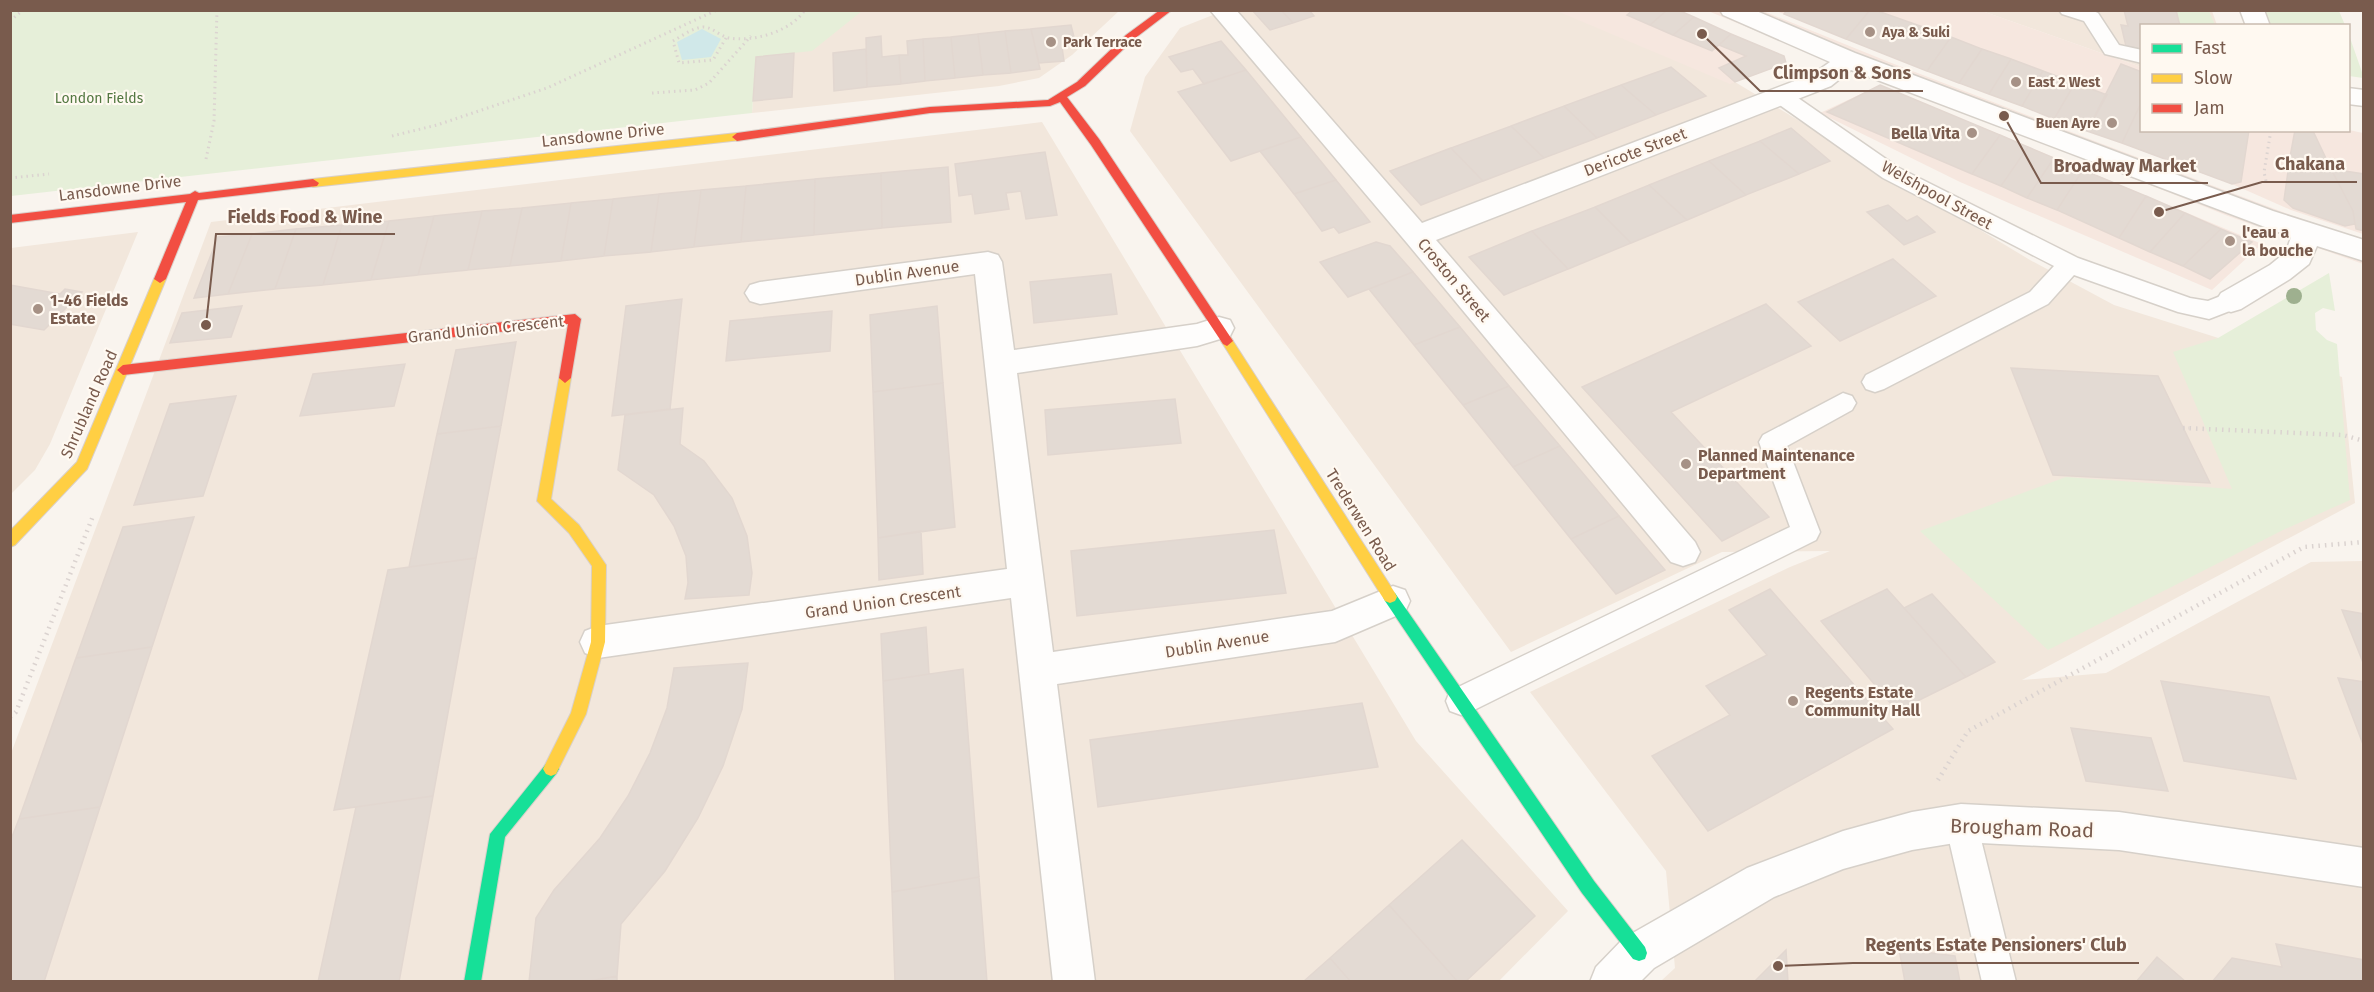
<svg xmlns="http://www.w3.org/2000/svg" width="2374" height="992" viewBox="0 0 2374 992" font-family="'Fira Sans',sans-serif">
<rect width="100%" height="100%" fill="#f9f4ee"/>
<path fill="#f2e7dc" d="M862 11H1119L1072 55 1039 78 999 86 752 113 756 57Z
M1223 11H1561L1735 82 2030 260 2114 305 2342 377 2355 503 2022 680 2106 673 2311 562 2363 561V981H1661L1675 968 1666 871 1530 692 1790 567 1830 551 1722 552 1511 652 1130 131 1145 77 1180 28Z
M1982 11H2212L2217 25 2142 26 2141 67Z
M1042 122 1416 741 1568 911 1498 982 11 981 10 756 211 222Z
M138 232 50 444 35 470 11 494V248Z"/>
<path fill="#f6e7df" d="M1557 11H1677L1784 56 1786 63 1730 84Z
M1708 11H1763L1889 62 2105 145 2293 216 2363 239V264L2228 216 1906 88 1790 45Z
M1776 11H1982L2141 67 2142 130H2349L2363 133V234L2291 210 2232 184 1959 83Z
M1880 85 2262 244 2212 290 1960 182 1820 113Z"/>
<path fill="#e6efd9" d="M10 11H862L812 51 756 57 752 113 11 196Z
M2176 11H2209L2215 25H2180Z
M2265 11H2339L2345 25H2271Z
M2349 35 2363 75V78L2349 76Z
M2329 273 2335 311 2323 308 2315 313 2316 330 2327 340 2337 344 2350 500 2283 530 2048 650 1920 531 2066 477 2232 489 2173 352 2218 338Z"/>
<path fill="#d0e8e9" d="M702 29 721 39 711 57 682 60 677 42Z"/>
<path fill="#e3dad3" stroke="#e2d7d0" stroke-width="1.5" d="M1252 10H1281L1293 23 1270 30Z
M1281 10H1309L1314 16 1293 23Z
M1633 10H1667L1650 25 1627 15Z
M1667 10H1678L1694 17 1673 35 1650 25Z
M1787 10H1870L1846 39 1784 14Z
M1870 10H1875L1951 37 1927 71 1846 39Z
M2124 10H2176L2180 26H2142V49L2126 46 2121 25 2128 26Z
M1694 17 1731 34 1712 51 1673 35Z
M1071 25 1074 37 1068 38 1070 46 1062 47 1064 61 1039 63 1031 29Z
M1031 29 1040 69 1011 73 1005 31Z
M1005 31 1011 73 983 75 978 34Z
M978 34 983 75 955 78 951 37Z
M1731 34 1784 56 1786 63 1735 82 1719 68 1746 56 1719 45Z
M881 36 882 57 899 55 901 84 867 87 866 38Z
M951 37 955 78 925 81 923 39Z
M1951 37 1982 49 1959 83 1927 71Z
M923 39 925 81 901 84 899 55H908L907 41Z
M1221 41 1246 70 1204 84 1193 69 1181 72 1169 57Z
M866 49 867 87 834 91 833 53Z
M1982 49 2011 59 1989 94 1959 83Z
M794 53 792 97 753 101 756 57Z
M2011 59 2043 71 2022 106 1989 94Z
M2121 64 2142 72V101L2122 143 2087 131Z
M1671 67 1706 96 1656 115 1621 85Z
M1246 70 1301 137 1231 161 1178 92Z
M2043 71 2075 83 2054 119 2022 106Z
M2075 83 2107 95 2087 131 2054 119Z
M1621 85 1656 115 1597 138 1564 106Z
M1880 85 2000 135 1972 174 1827 112Z
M2142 101V130H2249L2241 182 2232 184 2122 143Z
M1564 106 1597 138 1544 158 1511 126Z
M1511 126 1544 158 1483 181 1451 148Z
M1791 128 1830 161 1799 174 1760 141Z
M2295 130 2313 131 2331 169 2290 157Z
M2000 135 2028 147 2001 186 1972 174Z
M1301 137 1336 180 1294 194 1260 151Z
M1760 141 1799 174 1746 195 1709 161Z
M2028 147 2054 158 2027 198 2001 186Z
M1451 148 1483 181 1421 205 1390 171Z
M1045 152 1057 215 1026 219 1021 191 1006 193 1009 209 975 214 972 194 959 196 955 164Z
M2290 157 2331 169 2353 211 2355 224 2345 226 2293 208 2284 200Z
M2054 158 2083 170 2057 210 2027 198Z
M1709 161 1746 195 1687 220 1649 185Z
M948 167 951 222 882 228 881 173Z
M2331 169 2364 174V231L2356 229 2353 211Z
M2083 170 2146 196 2119 238 2057 210Z
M881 173 882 228 814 235 815 179Z
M815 179 814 235 741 242 746 186Z
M1336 180 1370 222 1339 233 1334 227 1322 231 1294 194Z
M1649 185 1687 220 1631 243 1595 207Z
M746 186 741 242 694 247 701 190Z
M701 190 694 247 651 252 659 194Z
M659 194 651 252 604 256 613 199Z
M2146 196 2185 213 2150 252 2119 238Z
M613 199 604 256 561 261 571 203Z
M571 203 561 261 510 266 522 208Z
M1888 205 1907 221 1917 216 1935 232 1904 245 1867 212Z
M1595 207 1631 243 1568 269 1532 231Z
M522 208 510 266 468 270 482 211Z
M482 211 468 270 418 275 434 216Z
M2185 213 2221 229 2183 266 2150 252Z
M434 216 418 275 371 280 389 221Z
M389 221 371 280 323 285 342 225Z
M342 225 323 285 275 289 296 229Z
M296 229 275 289 228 294 252 234Z
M2221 229 2252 242 2210 279 2183 266Z
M1532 231 1568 269 1504 295 1469 257Z
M252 234 228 294 194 298 218 237Z
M1376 242 1390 246 1413 272 1348 297 1320 262Z
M1893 259 1936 296 1840 341 1798 302Z
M1413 272 1460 327 1414 345 1369 289Z
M1111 274 1117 314 1034 323 1030 282Z
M10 285 60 294 65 289 82 292 44 330 10 324Z
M682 299 670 409 612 416 626 306Z
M1766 304 1811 346 1671 412 1769 517 1722 541 1582 387Z
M242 306 231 337 170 343 182 313Z
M937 306 943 383 873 392 870 315Z
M832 311 830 351 726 361 730 321Z
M1460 327 1509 386 1463 405 1414 345Z
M516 342 501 426 437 434 456 350Z
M405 364 394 406 300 416 313 374Z
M2011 368 2158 376 2210 483 2053 475Z
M943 383 955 527 878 538 873 392Z
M1509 386 1560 446 1513 467 1463 405Z
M236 396 203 496 134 505 170 404Z
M1175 399 1181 443 1048 455 1045 410Z
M683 408 680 444 704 461 732 498 747 536 752 573 749 595 685 599 688 583 686 556 674 526 654 495 618 470 625 415Z
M501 426 476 558 409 567 437 434Z
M1560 446 1619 516 1571 539 1513 467Z
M1619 516 1665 570 1616 594 1571 539Z
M194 517 152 647 76 658 123 527Z
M1274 530 1286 593 1077 616 1071 551Z
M921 531 923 574 879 580 878 538Z
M476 558 433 796 334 810 388 570Z
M1770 589 1893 729 1708 831 1652 756 1730 715 1706 686 1767 655 1729 610Z
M1887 589 1966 677 1897 711 1821 621Z
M1932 594 1995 662 1966 677 1904 608Z
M2342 610 2364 614V665Z
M926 627 929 674 883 681 881 634Z
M152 647 100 807 19 819 76 658Z
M748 663 742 709 723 766 698 818 665 871 621 924 617 976 585 982H529L536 918 554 890 600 838 628 796 650 753 667 708 674 668Z
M963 669 979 877 892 892 883 681Z
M2338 678 2364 682V747L2350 710Z
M2161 681 2269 697 2296 779 2184 761Z
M1362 703 1378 767 1098 807 1090 740Z
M2071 728 2151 738 2168 791 2086 781Z
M433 796 399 982H318L356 807Z
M100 807 44 982H10V842L19 819Z
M1462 840 1535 916 1465 982H1458L1389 905Z
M979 877 987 982H895L892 892Z
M1389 905 1458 982H1351L1330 958Z
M2276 944 2364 960V982H2212L2232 958 2282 967Z
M1899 949 1955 956 1960 982H1905Z
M1786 950 1788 982H1754Z
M2157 957 2186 982H2136Z
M1330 958 1351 982H1303Z
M617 976V982H585Z"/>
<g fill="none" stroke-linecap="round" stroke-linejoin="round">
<g stroke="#d6d0c9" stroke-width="3">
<path id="lane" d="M2059 10H2091L2098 13 2119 45 2142 50V63L2105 54 2084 21 2062 14Z
M1781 89 1788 91 1899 168 2078 258 2190 298 2208 301 2231 292 2240 295 2243 301 2240 307 2209 319 2178 312 2074 275 2048 304 1884 389 1875 392 1866 389 1862 382 1866 375 2030 292 2054 266 1883 178 1774 101 1770 96 1774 91Z
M1843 393 1852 396 1856 403 1852 410 1787 446 1820 532 1816 540 1472 711 1461 715 1450 711 1446 701 1450 691 1790 527 1759 442 1763 435Z
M1961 808 1972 812 1977 823 2016 982H1982L1945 823 1950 812Z"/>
</g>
<g stroke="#d6d0c9" stroke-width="3">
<path id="street" d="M1210 10H1236L1422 223 1813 74 1830 62 1723 15 1720 10H1754L1855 53 2273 211 2364 240V261L2317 246 2309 264 2290 279 2241 309 2231 312 2221 309 2216 301 2221 293 2270 265 2286 252 2291 237 1851 70 1831 86 1436 240 1695 542 1700 552 1695 562 1683 566 1671 562 1407 243Z
M2240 10H2264L2270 26H2246Z
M2348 88 2364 90V106L2348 104Z
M988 252 998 255 1002 262 1014 350 1197 324 1219 317 1230 320 1234 328 1230 336 1197 346 1017 373 1053 652 1332 611 1393 586 1405 590 1410 601 1405 612 1335 642 1057 684 1095 982H1053L1011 598 598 658 585 653 580 642 585 631 598 626 1007 569 975 274 760 304 750 301 745 293 750 285 760 282Z
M1961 804 2119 812 2364 848V887L2119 850 1961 842 1912 850 1843 869 1774 897 1654 968 1640 982H1590L1596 967 1624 938 1747 868 1843 831 1912 812Z"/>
</g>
<g stroke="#d9d0ca" stroke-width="2">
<path id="fast" d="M1390 591 1395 593 1594 881 1645 947 1647 953 1645 959 1639 961 1633 959 1582 893 1385 601 1383 597 1385 593Z
M551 762 556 764 559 769 556 774 505 837 481 982H464L490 834 546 764Z"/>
</g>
<g stroke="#d9d0ca" stroke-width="2">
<path id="slow" d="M737 133 742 137 741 140 313 187 307 183 313 179Z
M160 275 166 279 87 469 15 545 10 547V531L77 462 154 279Z
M1227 336 1231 338 1395 593 1397 597 1395 601 1390 603 1385 601 1223 344 1221 341Z
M565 373 571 378 551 499 579 525 606 565 605 642 586 714 556 774 551 776 546 774 543 769 571 713 591 642 592 566 569 533 537 501 559 378Z"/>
</g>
<g stroke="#d9d0ca" stroke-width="2">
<path id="jam" d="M1160 10H1172L1134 39 1085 86 1067 97 1099 139 1231 338 1233 341 1227 346 1223 344 1091 145 1060 102 1050 106 930 113 737 141 732 137 737 133 930 107 1048 100 1077 82 1126 35Z
M313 179 319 183 317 186 198 200 166 279 160 283 154 279 186 202 10 223V215L190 194 195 191 199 193Z
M575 314 581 319 571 378 565 383 559 378 568 324 123 375 117 370 123 365Z"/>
</g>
<path stroke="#dbd3d0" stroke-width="3" stroke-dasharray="1.5 4" stroke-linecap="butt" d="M10 21 23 10
M726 38 713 60 679 63 673 41C682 36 692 28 703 27 713 27 719 36 729 38 754 42 790 32 805 10
M652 93 695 90 709 83 751 36
M392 136 437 125 547 88 717 10
M206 159 214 121 217 10
M10 178 49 174
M2266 181 2264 172 2271 130
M2183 428H2189"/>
<path stroke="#dbd3d0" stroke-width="4.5" stroke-dasharray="1.5 5" stroke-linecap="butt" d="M2183 428 2343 435 2364 441
M10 717 16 712 93 516
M1938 780 1968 731 2304 547 2364 542"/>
<use href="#lane" fill="#fefdfc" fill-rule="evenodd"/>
<use href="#street" fill="#fefdfc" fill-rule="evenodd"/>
<use href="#fast" fill="#16e098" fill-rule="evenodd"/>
<use href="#slow" fill="#ffcf43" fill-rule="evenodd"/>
<use href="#jam" fill="#f24e42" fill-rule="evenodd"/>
</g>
<circle fill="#9eb08f" cx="2294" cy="296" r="8"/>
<g fill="#a69185" stroke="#fff9f1" stroke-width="2">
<circle cx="1870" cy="32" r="6"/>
<circle cx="1051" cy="42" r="6"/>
<circle cx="2016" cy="82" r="6"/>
<circle cx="2112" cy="123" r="6"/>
<circle cx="1972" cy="133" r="6"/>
<circle cx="2230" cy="241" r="6"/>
<circle cx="38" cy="309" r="6"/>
<circle cx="1686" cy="464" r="6"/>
<circle cx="1793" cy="701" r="6"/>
</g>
<g text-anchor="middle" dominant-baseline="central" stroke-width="4.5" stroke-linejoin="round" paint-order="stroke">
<g font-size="14" font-weight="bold" fill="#795b4d" stroke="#fff9f1" text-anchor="start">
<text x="1882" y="32">Aya &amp; Suki</text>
<text x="1063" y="42">Park Terrace</text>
<text x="2028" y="82">East 2 West</text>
<text x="2100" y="123" text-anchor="end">Buen Ayre</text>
</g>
<g font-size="14" fill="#537841" stroke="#fff9f1">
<text x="99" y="98">London Fields</text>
</g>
<g font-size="16" font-weight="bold" fill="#795b4d" stroke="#fff9f1" text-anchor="start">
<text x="1960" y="133" text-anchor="end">Bella Vita</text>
<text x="2242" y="232">l'eau a<tspan x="2242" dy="18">la bouche</tspan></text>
<text x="50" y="300">1-46 Fields<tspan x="50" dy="18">Estate</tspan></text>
<text x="1698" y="455">Planned Maintenance<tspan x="1698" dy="18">Department</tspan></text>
<text x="1805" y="692">Regents Estate<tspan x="1805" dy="18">Community Hall</tspan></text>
</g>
<g font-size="16" fill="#795b4d" stroke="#fff9f1">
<text transform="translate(603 135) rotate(-6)">Lansdowne Drive</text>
<text transform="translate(1635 152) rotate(-21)">Dericote Street</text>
<text transform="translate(120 188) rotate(-7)">Lansdowne Drive</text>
<text transform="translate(1937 195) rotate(29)">Welshpool Street</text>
<text transform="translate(907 273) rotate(-8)">Dublin Avenue</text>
<text transform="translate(1454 280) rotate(50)">Croston Street</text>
<text transform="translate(486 329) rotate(-6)">Grand Union Crescent</text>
<text transform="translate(89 404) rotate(-66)">Shrubland Road</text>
<text transform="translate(1361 520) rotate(58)">Trederwen Road</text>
<text transform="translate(883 602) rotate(-8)">Grand Union Crescent</text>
<text transform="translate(1217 644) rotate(-9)">Dublin Avenue</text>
</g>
<g font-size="20" fill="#795b4d" stroke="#fff9f1">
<text transform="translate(2022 828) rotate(2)">Brougham Road</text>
</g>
</g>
<path fill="none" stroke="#795b4d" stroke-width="2" d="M1702 34L1760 91H1923M2159 212L2262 182H2357M2004 116L2041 183H2208M206 325L216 234H395M1778 966L1853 963H2139"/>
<g fill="#795b4d" stroke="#fff9f1" stroke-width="2">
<circle cx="1702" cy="34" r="6"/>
<circle cx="2159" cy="212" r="6"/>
<circle cx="2004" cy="116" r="6"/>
<circle cx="206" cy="325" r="6"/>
<circle cx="1778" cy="966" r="6"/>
</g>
<g font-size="18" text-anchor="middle" font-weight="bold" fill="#795b4d" stroke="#fff9f1" stroke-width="4.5" stroke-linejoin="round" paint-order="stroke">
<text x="1842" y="79">Climpson &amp; Sons</text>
<text x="2310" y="170">Chakana</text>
<text x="2125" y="172">Broadway Market</text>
<text x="305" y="223">Fields Food &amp; Wine</text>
<text x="1996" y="951">Regents Estate Pensioners' Club</text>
</g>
<rect width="2374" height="992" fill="none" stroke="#795b4d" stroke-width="24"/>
<rect x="2140" y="24" width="210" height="108" fill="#fff9f1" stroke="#c9baaf" stroke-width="1.5"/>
<rect x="2152" y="44" width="30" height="9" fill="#16e098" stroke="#c9baaf" stroke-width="1.5"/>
<text x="2194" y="54" font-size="18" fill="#795b4d">Fast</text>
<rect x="2152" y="74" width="30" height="9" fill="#ffcf43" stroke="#c9baaf" stroke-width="1.5"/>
<text x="2194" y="84" font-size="18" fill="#795b4d">Slow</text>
<rect x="2152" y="104" width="30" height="9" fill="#f24e42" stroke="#c9baaf" stroke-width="1.5"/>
<text x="2194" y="114" font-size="18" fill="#795b4d">Jam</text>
</svg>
